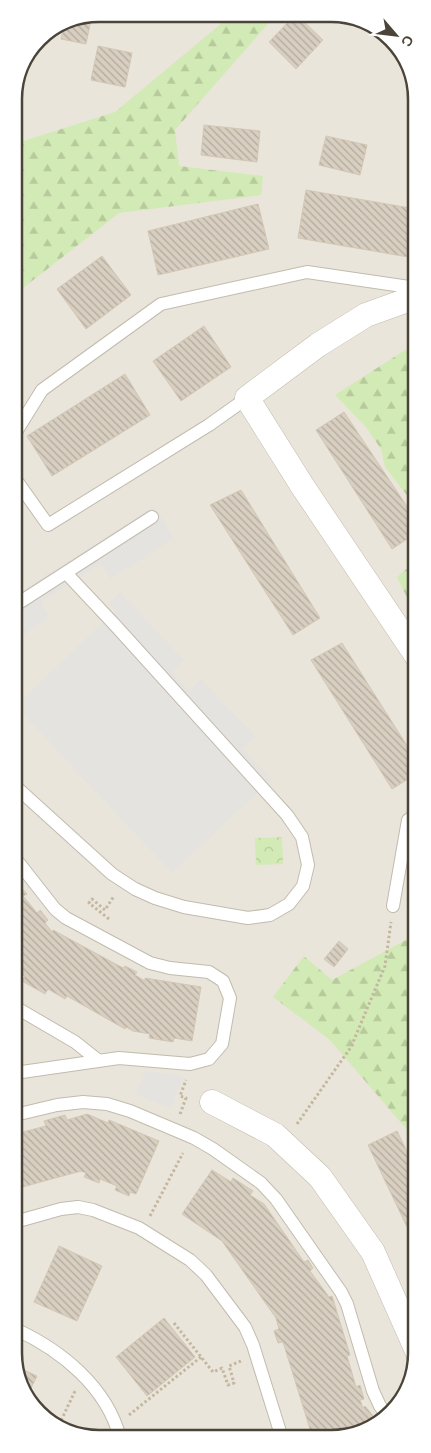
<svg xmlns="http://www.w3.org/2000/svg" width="431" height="1453" viewBox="0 0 431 1453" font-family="Helvetica,sans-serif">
<defs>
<pattern id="forest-firs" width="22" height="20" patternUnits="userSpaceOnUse" patternTransform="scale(1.25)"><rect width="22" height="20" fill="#d2eab5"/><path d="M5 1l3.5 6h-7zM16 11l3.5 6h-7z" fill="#b6ca9c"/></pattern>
<pattern id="park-crowns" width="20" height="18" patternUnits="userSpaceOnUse" patternTransform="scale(1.25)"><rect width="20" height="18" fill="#d2eab5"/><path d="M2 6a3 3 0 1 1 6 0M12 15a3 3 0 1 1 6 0" fill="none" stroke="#b6ca9c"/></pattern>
<pattern id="building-back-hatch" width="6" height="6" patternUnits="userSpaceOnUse" patternTransform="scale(1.25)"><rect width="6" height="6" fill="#d8cfc1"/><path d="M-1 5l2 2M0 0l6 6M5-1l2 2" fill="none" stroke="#b1aa9e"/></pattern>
</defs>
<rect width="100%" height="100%" fill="#f6f3ec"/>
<path fill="#eae5da" d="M348 15 392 39 416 83 417 1359 396 1410 348 1438H83L39 1414 15 1370 14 94 39 39 67 20Z"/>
<path fill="url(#forest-firs)" d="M229 17H274L175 130 179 166 263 176 261 195 119 213 14 295V144L115 112Z
M416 343V507L385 467 381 449 366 427 335 395Z
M14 361 21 391 14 405Z
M416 561V616L397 577Z
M417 934V1144L414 1138 330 1040 273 997 304 956 332 980Z"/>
<path fill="url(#park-crowns)" d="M282 837 283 864 256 865 255 838Z"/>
<path fill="#e5e3e0" d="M154 506 174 538 111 579 101 564 41 602 50 617 15 641 14 596Z
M120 592 184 660 172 673 189 691 201 679 256 737 243 749 272 779 172 873 15 706 115 611 108 604Z
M146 1071 184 1076 170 1109 136 1094Z"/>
<path fill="url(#building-back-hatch)" stroke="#d3c7b4" d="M294 16H298L323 40 296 69 269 42Z
M67 20H91L86 44 61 39 65 22Z
M98 46 132 53 125 87 91 80Z
M204 125 260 131 257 162 201 155Z
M326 136 367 145 360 175 319 165Z
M306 190 416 209V248L414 258 298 238Z
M258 204 269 249 158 275 148 231Z
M102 256 131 295 86 329 57 289Z
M204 326 231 367 181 401 153 361Z
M125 374 150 415 52 476 27 436Z
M344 412 416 520V533L392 549 316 430Z
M241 490 320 618 293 635 210 505Z
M342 643 416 760V774L392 789 311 660Z
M19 885 27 894 23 896 37 913 40 910 48 920 45 923 52 932 53 930 123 968 125 966 137 972 135 975 145 981V978L201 987 192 1041 174 1038 173 1042 149 1038 150 1034 133 1031 126 1027 125 1029 67 996 65 999 48 989 45 994 22 981 25 976 15 971V886L16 887Z
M339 941 348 949 334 967 324 959Z
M87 1114 108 1123 109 1120 159 1141 136 1194 130 1192 129 1196 115 1190 117 1186 100 1179 99 1183 84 1177 86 1173 81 1171 15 1189V1134L46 1126 44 1121 65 1115 67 1120Z
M397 1131 417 1172V1248L368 1145Z
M212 1170 231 1182 233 1178 253 1191 250 1195 264 1204 304 1262 308 1260 313 1268 310 1271 329 1297 332 1296 350 1355 347 1356 356 1387 360 1385 364 1399 360 1400 363 1408 365 1406 377 1421 348 1438H314L308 1430 310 1429 283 1342 278 1343 274 1331 279 1329 276 1318 222 1241 182 1214Z
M59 1246 102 1266 77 1321 34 1302Z
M164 1318 195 1357 147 1396 116 1357Z
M15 1366 37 1376 28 1394 15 1370Z"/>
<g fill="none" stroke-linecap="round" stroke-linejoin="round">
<g stroke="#c2bbae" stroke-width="14">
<path id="lane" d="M14 435 42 390 161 304 307 272 416 288
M14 477 48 525 209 425 247 398
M14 606 152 517
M15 786 112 874 135 889 155 898 184 907 248 918 270 915 289 904 303 886 308 865 302 837 287 815 114 624 66 573
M15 858 55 909 66 918 150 963 170 968 209 972 223 981 230 998 222 1044 209 1059 190 1064 119 1058 15 1073
M393 906 408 820 416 815
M15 1007 75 1042 99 1061
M15 1115 57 1105 83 1102 107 1104 130 1111 194 1138 213 1149 261 1183 276 1199 341 1292 347 1304 373 1391 380 1406 387 1415
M15 1222 61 1209 78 1207 93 1210 139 1228 190 1260 206 1275 245 1327 253 1345 282 1438
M15 1329C61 1350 107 1387 120 1438"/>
</g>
<g stroke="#c2bbae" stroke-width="25">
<path id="street" d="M416 297 366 315 318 345 247 398 303 487 416 655
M212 1102 275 1135 320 1177 373 1252 417 1351"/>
</g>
<path stroke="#c4b79f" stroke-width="3" stroke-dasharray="2.5 2.5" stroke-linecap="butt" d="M109 919 89 903 92 899 105 910 114 896
M180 1114 186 1098 180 1096 186 1080
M297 1124 351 1047 385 966 391 922
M150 1216 183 1153
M174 1323 213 1372 222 1368 228 1385 234 1383 229 1366 241 1361
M129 1415 201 1357
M59 1425 75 1391"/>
<use href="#lane" stroke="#fff" stroke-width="12"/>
<use href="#street" stroke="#fff" stroke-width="24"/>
</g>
<path d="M0 0H431V1453H0ZM99 22H331A77 77 0 0 1 408 99V1353A77 77 0 0 1 331 1430H99A77 77 0 0 1 22 1353V99A77 77 0 0 1 99 22Z" fill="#fff" fill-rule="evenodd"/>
<path fill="none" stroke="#4b4439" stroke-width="2.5" d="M99 22H331A77 77 0 0 1 408 99V1353A77 77 0 0 1 331 1430H99A77 77 0 0 1 22 1353V99A77 77 0 0 1 99 22Z"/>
<g transform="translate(396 35) rotate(118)" stroke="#ffffff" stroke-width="4" paint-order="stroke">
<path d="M0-4L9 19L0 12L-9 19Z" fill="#4b4439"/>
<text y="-8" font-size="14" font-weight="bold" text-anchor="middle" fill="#4b4439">С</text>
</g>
</svg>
